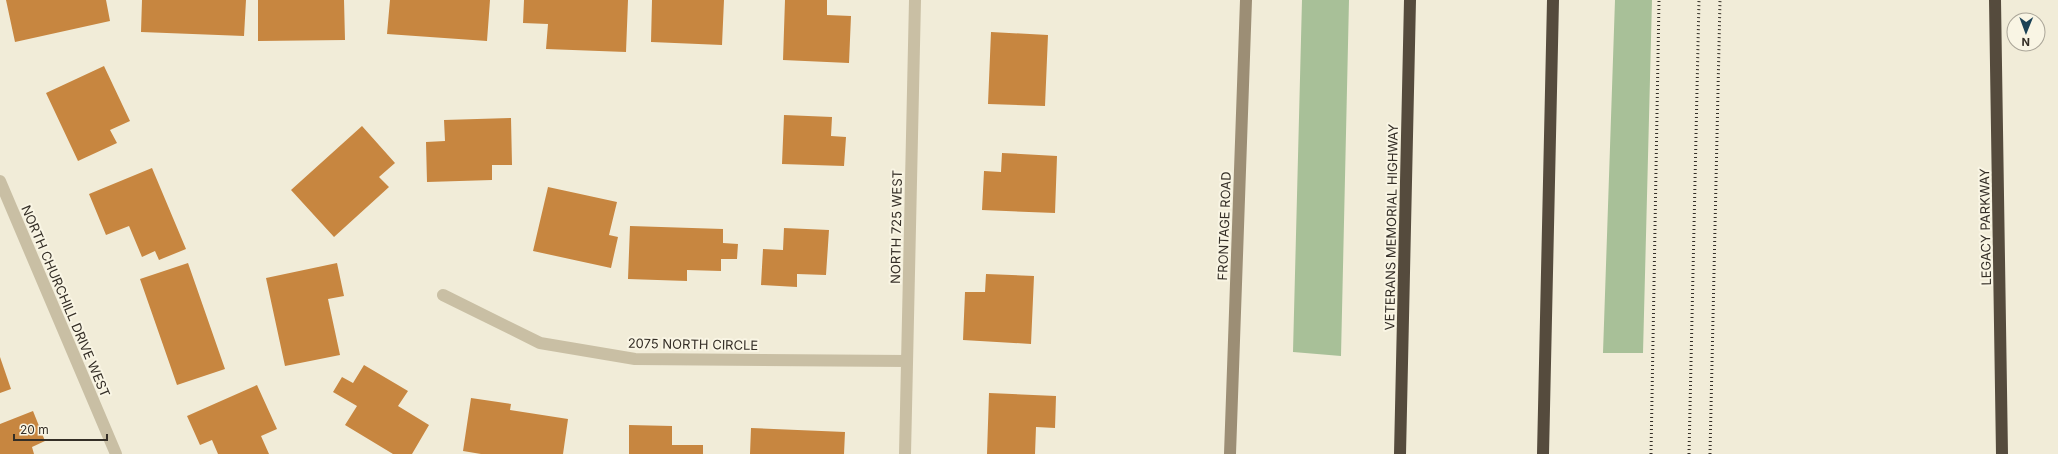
<svg xmlns="http://www.w3.org/2000/svg" width="2058" height="454" viewBox="0 0 2058 454" font-family="Inter,sans-serif">
<rect width="100%" height="100%" fill="#f1ecd8"/>
<path fill="#a8c098" d="M1302 0H1349L1341 356 1293 352Z
M1615 0H1652L1643 353H1603Z"/>
<path fill="#c78640" d="M6 0H106L110 21 15 42Z
M142 0H246L244 36 141 32Z
M258 0H344L345 40 258 41Z
M390 0H490L487 41 387 34Z
M524 0H628L626 52 546 49 548 24 523 23Z
M652 0H724L722 45 651 42Z
M785 0H827V15L851 16 849 63 783 60Z
M991 32 1048 35 1045 106 988 104Z
M104 66 130 121 110 130 117 143 78 161 46 93Z
M784 115 832 117 831 136 846 137 844 166 782 164Z
M511 118 512 165H492V180L427 182 426 142 445 141 444 120Z
M362 126 395 163 379 177 389 187 334 237 291 190Z
M1002 153 1057 156 1055 213 982 210 984 171 1001 172Z
M152 168 186 249 159 260 155 251 142 257 129 226 106 235 89 194Z
M548 187 617 202 609 235 618 237 611 268 533 251Z
M630 226 723 229V243L738 244 737 259H721V271L687 270V281L628 279Z
M784 228 829 230 826 275 797 274V287L761 285 763 249 783 250Z
M188 263 225 369 177 385 140 279Z
M337 263 344 296 328 299 340 355 285 366 266 278Z
M986 274 1034 276 1031 344 963 340 965 292H985Z
M0 357 11 389 0 393Z
M364 365 408 391 398 406 429 425 412 454H393L345 425 357 406 333 392 342 377 353 383Z
M257 385 277 429 261 436 269 454H218L212 440 200 445 187 416Z
M989 393 1056 396 1055 428 1036 427 1035 454H987Z
M471 398 511 404 510 410 568 419 563 454H481L463 451Z
M33 411 45 441 32 447 34 454H0V424Z
M629 425 672 426V445H703V454H629Z
M751 428 845 432 844 454H750Z"/>
<g fill="none" stroke-linecap="round" stroke-linejoin="round">
<path stroke="#c9bfa4" stroke-width="12" d="M0 181 116 454
M443 295 540 343 635 359 907 361
M905 454 915 0"/>
<path stroke="#9c8e75" stroke-width="12" d="M1230 454 1246 0"/>
<path stroke="#554b3d" stroke-width="12" d="M1995 0 2002 454
M1400 454 1410 0
M1543 454 1553 0"/>
<path stroke="#342e26" stroke-width="3" stroke-dasharray="1 3" stroke-linecap="butt" d="M1651 454 1659 0
M1689 454 1699 0
M1710 454 1720 0"/>
</g>
<g text-anchor="middle" dominant-baseline="central" stroke-width="4" stroke-linejoin="round" paint-order="stroke">
<g font-size="13" fill="#342e26" stroke="#f9f5e4">
<text transform="translate(1224 226) rotate(-88)">FRONTAGE ROAD</text>
<text transform="translate(896 227) rotate(-89)">NORTH 725 WEST</text>
<text transform="translate(1391 227) rotate(-89)">VETERANS MEMORIAL HIGHWAY</text>
<text transform="translate(1985 227) rotate(-91)">LEGACY PARKWAY</text>
<text transform="translate(66 301) rotate(67)">NORTH CHURCHILL DRIVE WEST</text>
<text transform="translate(693 344) rotate(1)">2075 NORTH CIRCLE</text>
</g>
</g>
<g transform="translate(2026 32) rotate(181)"><circle r="19" fill="#f9f5e4" stroke="#aaa598"/>
<path d="M0-3L7 15L0 10L-7 15Z" fill="#1b4256"/>
<text y="-6" font-size="11" font-weight="bold" text-anchor="middle" fill="#342e26">N</text>
</g>
<path d="M14 434v6h93v-6" fill="none" stroke="#342e26" stroke-width="2"/>
<text x="20" y="434" font-size="12" fill="#342e26" stroke="#f9f5e4" stroke-width="3" paint-order="stroke">20 m</text>
</svg>
